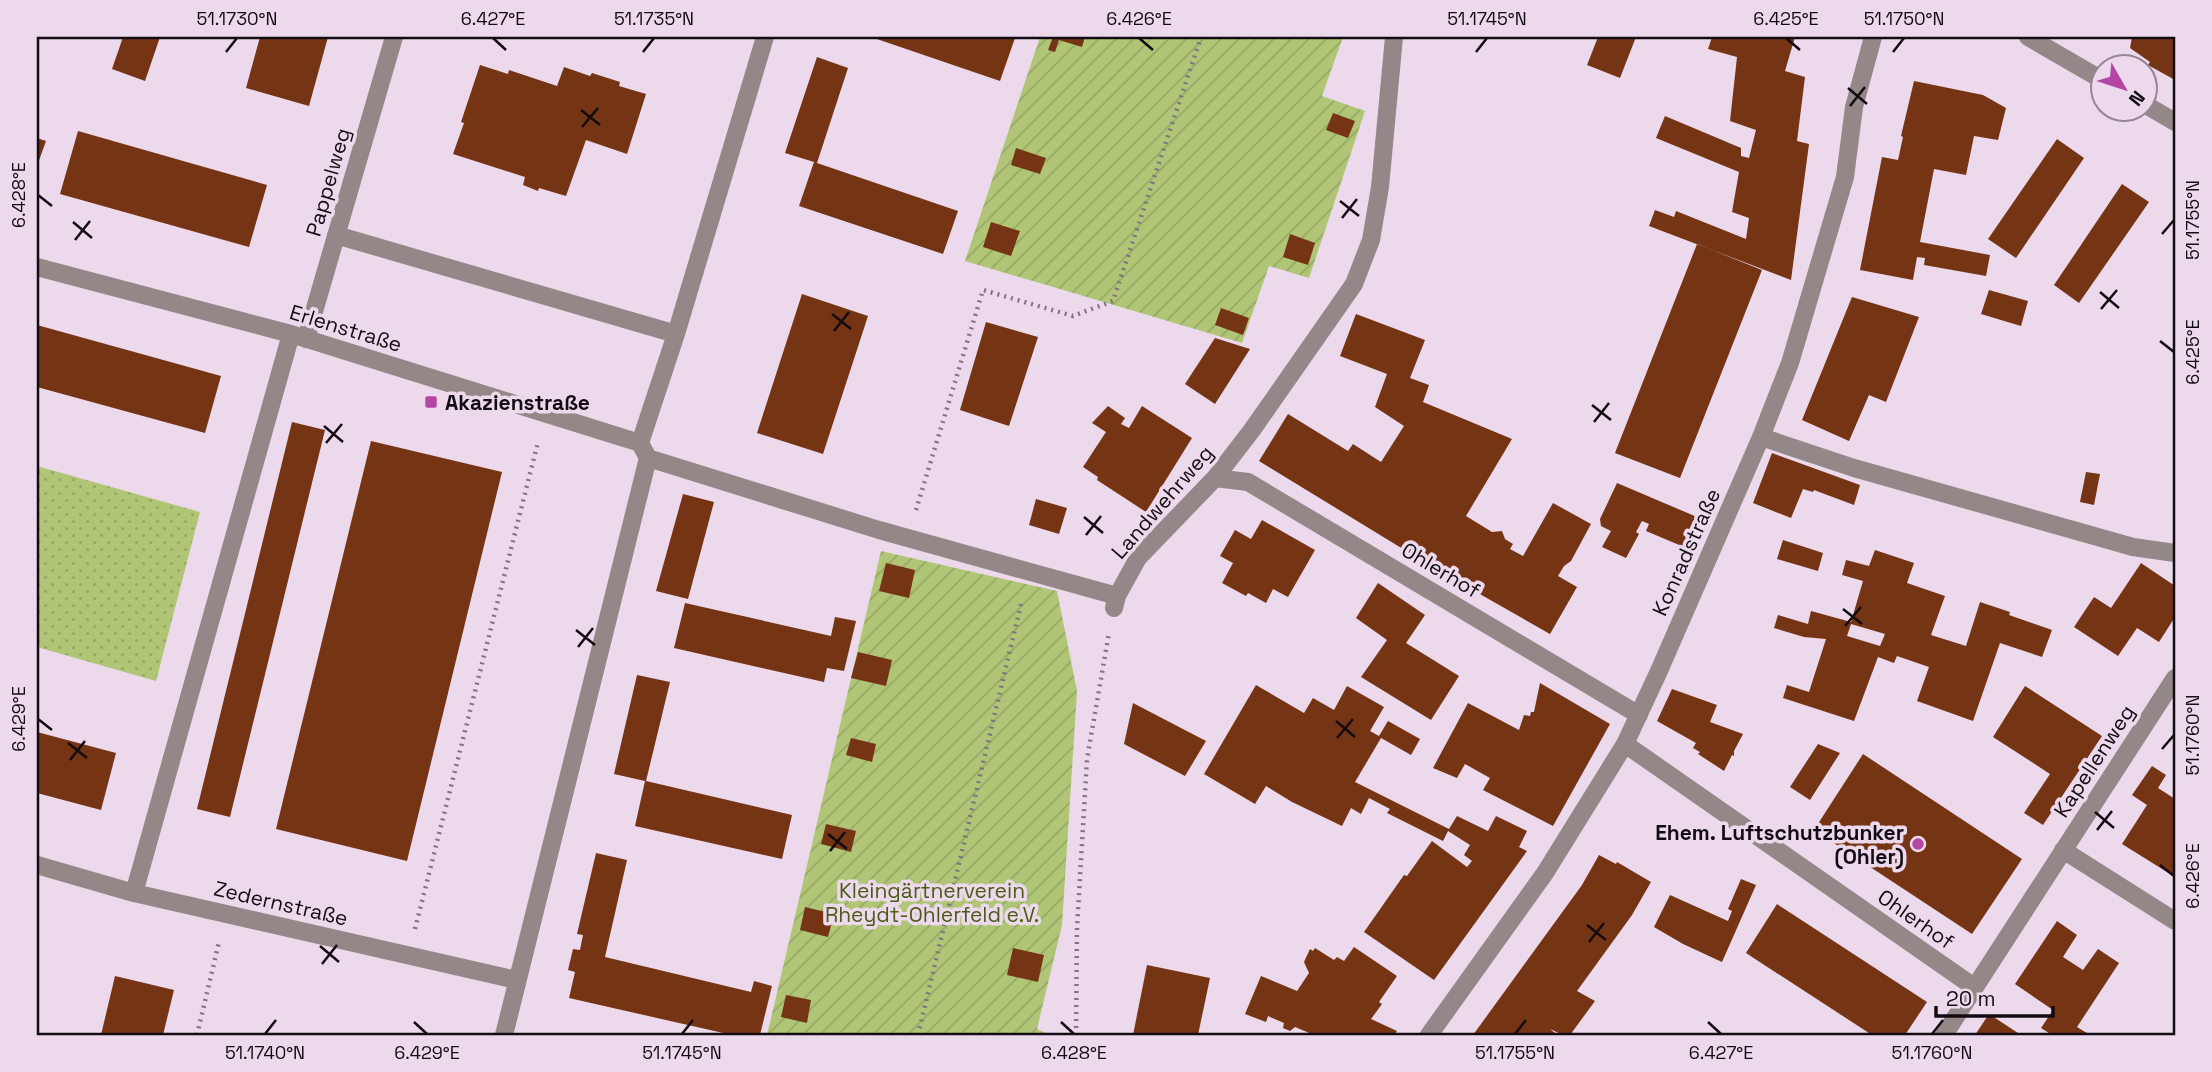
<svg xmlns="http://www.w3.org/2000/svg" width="2212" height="1072" viewBox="0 0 2212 1072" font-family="'Space Grotesk',sans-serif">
<defs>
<pattern id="park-dots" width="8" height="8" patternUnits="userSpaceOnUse" patternTransform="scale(1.75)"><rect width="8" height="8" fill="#b0c676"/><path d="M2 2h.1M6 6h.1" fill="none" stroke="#96a965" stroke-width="1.8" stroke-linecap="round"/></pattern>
<pattern id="garden-furrows" width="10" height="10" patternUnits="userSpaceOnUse" patternTransform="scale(1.75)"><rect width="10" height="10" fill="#b0c676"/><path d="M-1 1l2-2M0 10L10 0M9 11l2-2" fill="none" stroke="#96a965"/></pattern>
</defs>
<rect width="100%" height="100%" fill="#ecd9ec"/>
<path fill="url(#park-dots)" d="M37 466 200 512 156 681 37 647Z"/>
<path fill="url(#garden-furrows)" d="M1040 37H1343L1322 96 1365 111 1309 278 1269 266 1242 343 965 261Z
M881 551 1057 591 1077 691 1062 925 1037 1029 1050 1035H767Z"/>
<path fill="#753414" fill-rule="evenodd" d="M123 37H160L145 81 112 69Z
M260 37H328L309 106 246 88Z
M871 37H1012L1015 38 1000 81Z
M1053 37H1085L1082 47 1059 40 1055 52 1048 50Z
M1598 37H1636L1620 78 1587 65Z
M1712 37H1795L1785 71 1805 77 1797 141 1809 144 1791 280 1649 226 1655 210 1674 217 1676 211 1746 239 1749 218 1732 212 1739 172 1656 138 1665 116 1741 148V156L1749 158 1756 130 1730 121 1737 57 1708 49Z
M2132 37H2175V80L2148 65 2150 62 2130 48Z
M817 57 848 68 817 163 958 211 943 254 799 206 814 162 785 153Z
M480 65 508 74 509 70 557 86 564 67 590 76 592 73 620 82 619 86 646 94 627 154 586 140 566 196 539 188 538 191 523 185 525 177 453 154 464 123 461 122Z
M1914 81 1983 95 2006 108 1998 140 1974 136 1966 175 1934 169 1920 242 1990 255 1986 276 1924 265 1925 258 1917 257 1913 280 1860 270 1882 157 1898 160 1903 137 1901 136Z
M1333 113 1355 121 1348 138 1326 130Z
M78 131 267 185 249 247 60 194Z
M37 138 46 141 37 166Z
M2057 139 2084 158 2016 258 1988 239Z
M1016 148 1046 158 1040 174 1011 165Z
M2122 184 2149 202 2079 303 2054 285Z
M991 222 1020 231 1011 256 983 247Z
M1290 234 1315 243 1308 265 1283 257Z
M1697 244 1762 270 1680 478 1615 453Z
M1989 290 2028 301 2021 326 1981 314Z
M802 294 868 316 823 454 757 433Z
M1852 297 1919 317 1886 402 1869 395 1849 441 1802 420Z
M1221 308 1249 318 1243 335 1215 325Z
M1356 314 1425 340 1410 378 1429 385 1423 402 1512 439 1466 516 1492 532 1502 531 1505 539 1513 544 1510 549 1523 556 1553 503 1591 524 1571 561 1564 566 1558 576 1577 587 1550 634 1434 568 1259 461 1288 414 1348 451 1353 444 1381 462 1404 426 1375 407 1387 374 1340 356Z
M986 322 1038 337 1009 426 960 410Z
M37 325 221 376 205 433 37 387Z
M1215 338 1250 349 1215 404 1185 384Z
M1108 406 1125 418 1121 424 1129 428 1142 406 1192 438 1146 512 1097 480 1098 477 1083 467 1106 432 1092 423Z
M292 422 325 430 230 817 197 809Z
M371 441 502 472 407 861 276 829Z
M1772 453 1860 485 1854 505 1814 490 1813 492 1803 489 1791 518 1753 503Z
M2086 472 2100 474 2094 505 2080 502Z
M1617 483 1697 517 1684 547 1646 531 1649 524 1642 521 1636 532 1639 534 1626 558 1602 547 1611 531 1601 526 1600 519Z
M683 494 714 502 688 599 656 591Z
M1036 499 1067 508 1059 534 1029 525Z
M1262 520 1315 550 1288 597 1273 589 1266 603 1248 593 1246 596 1222 583 1233 563 1220 556 1235 530 1251 539Z
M1783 540 1823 553 1818 571 1777 559Z
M1875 550 1914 563 1907 583 1945 596 1931 635 1966 646 1980 602 2010 612 2009 615 2052 630 2042 657 2000 643 1973 721 1917 701 1929 667 1897 656 1894 663 1878 657 1854 721 1783 698 1787 685 1809 692 1826 639 1804 637 1774 628 1778 615 1808 624 1811 611 1851 622 1863 581 1842 575 1846 560 1869 566ZM1851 624 1885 634 1880 646 1847 636Z
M886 563 915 570 909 598 879 591Z
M2141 563 2175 586V617L2159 642 2137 628 2118 656 2074 627 2094 597 2111 608Z
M1378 583 1425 615 1406 643 1459 676 1431 720 1361 677 1387 640 1356 618Z
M685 603 831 636 835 617 856 621 844 671 827 668 824 682 674 648Z
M858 652 892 660 886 686 851 678Z
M637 675 670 682 646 781 792 815 782 859 635 826 645 781 614 774Z
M1540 683 1610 724 1553 826 1483 790 1490 778 1465 764 1457 778 1433 768 1468 703 1519 730 1524 715 1530 716 1531 712H1534Z
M1256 685 1304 713 1313 698 1334 710 1347 686 1384 707 1370 731 1379 736 1388 721 1420 739 1411 755 1381 738 1355 782 1449 829 1457 816 1488 831 1496 816 1527 831 1519 847 1527 851 1434 980 1364 932 1404 875 1407 876 1432 841 1467 867 1472 861 1464 855 1470 845 1448 831 1443 841 1387 813 1390 809 1369 798 1361 814 1351 808 1342 826 1292 802 1266 786 1255 804 1204 774Z
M2025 686 2102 736 2043 825 2024 813 2050 774 1993 737Z
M1672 689 1717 705 1710 722 1743 734 1734 751V756L1732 755 1724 771 1698 754 1700 752 1693 748 1696 743 1657 721Z
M1133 703 1206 741 1185 776 1124 744Z
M37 732 116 753 101 810 37 793Z
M851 738 876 744 872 762 846 755Z
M1818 744 1840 753 1810 800 1790 787Z
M1863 754 2022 859 1972 934 1814 830Z
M2152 766 2166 775 2158 788 2175 799V877L2122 844 2147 805 2132 795Z
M826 824 856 831 851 852 821 844Z
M596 853 627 860 605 957 751 992 754 981 772 986 760 1035 743 1033 742 1035H732L569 998 575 972 568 970 573 949 580 950 583 935 577 934Z
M1599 855 1616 864 1617 862 1651 882 1632 915 1577 991 1595 1001 1570 1035H1563L1550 1029 1555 1033 1554 1035H1473L1582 885Z
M1741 879 1756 885 1722 962 1683 944 1654 927 1670 895 1728 921 1732 911 1728 909Z
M1777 904 1927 1002 1905 1035H1872L1746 953Z
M805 907 834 914 828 937 800 930Z
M2057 921 2077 935 2063 957 2083 970 2098 949 2119 963 2077 1027 2090 1035H2052L2041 1028 2053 1010 2015 984Z
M1354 947 1397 976 1379 1002 1382 1004 1371 1019 1397 1031 1394 1035H1314L1295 1027 1290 1031 1283 1028 1284 1023 1268 1016 1266 1022 1245 1014 1261 976 1297 991 1309 973 1304 962 1310 949 1313 951 1315 948 1334 960 1337 957 1344 961Z
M1013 948 1044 955 1038 982 1007 975Z
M1147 965 1210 978 1198 1035H1133Z
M115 976 174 990 163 1035H101Z
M786 995 811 1000 807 1023 781 1017Z
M1989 1014 2018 1033 2016 1035H1975Z"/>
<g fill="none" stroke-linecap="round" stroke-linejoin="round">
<path stroke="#817481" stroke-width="4.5" stroke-dasharray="2 5" stroke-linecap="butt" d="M916 510 983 290 1073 316 1113 301 1201 37
M415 929 538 442
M197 1035 219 942
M918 1035 1022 600
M1076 1035 1077 928 1087 759 1109 633"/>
<path stroke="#938788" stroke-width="18" d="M2028 37 2104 81
M2146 105 2175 122
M336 235 676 334
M37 267 291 334 640 443
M306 339 394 37
M1761 437 1854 468 2133 547 2175 553
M648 458 879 530 1117 596
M1215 478 1248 482 1639 715
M1114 608 1117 596 1138 558 1215 478 1252 430 1354 284 1371 240 1380 187 1394 37
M1625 744 1974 987
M2063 850 2175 921
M37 865 134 893 517 980
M134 893 291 334
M504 1035 648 458 640 443 676 334 765 37
M1429 1035 1545 873 1625 744 1659 671 1761 437 1790 363 1845 177 1854 107 1873 37
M1944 1035 2175 678"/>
</g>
<path fill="none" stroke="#130c12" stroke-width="2.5" d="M493 38 506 50M1139 38 1153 50M1786 38 1800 50M226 52 237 38M643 52 654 38M1476 52 1487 38M1893 52 1904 38M1848 88 1867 104M1850 106 1865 87M581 110 600 125M582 127 598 108M38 195 52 206M1340 201 1359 216M1342 218 1357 199M73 222 92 238M2162 234 2174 220M75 240 90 221M2100 292 2119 308M2101 309 2117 290M832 314 851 329M834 331 849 312M2160 341 2174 352M1592 405 1611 420M1594 422 1609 403M324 426 343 442M326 443 342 424M1084 517 1103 533M1086 535 1101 516M1843 609 1862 624M1845 626 1861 607M576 630 595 645M578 647 593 628M38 719 52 730M1336 721 1355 737M1337 738 1353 719M68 743 87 758M2162 749 2174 735M70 760 85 741M2095 812 2114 828M2097 830 2112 811M828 834 847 849M830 851 845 832M2160 865 2174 876M1587 925 1606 940M1589 942 1604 923M320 946 339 962M322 964 337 945M414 1022 427 1034M1061 1022 1074 1034M1708 1022 1721 1034M265 1034 276 1020M682 1034 693 1020M1515 1034 1526 1020M1932 1034 1943 1020"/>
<g fill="#b545a2" stroke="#ecd9ec" stroke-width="2.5">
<rect x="424" y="395" width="14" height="14" rx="3.5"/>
<circle cx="1918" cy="844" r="7"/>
</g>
<g text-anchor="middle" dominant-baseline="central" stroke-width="7" stroke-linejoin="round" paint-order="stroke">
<g font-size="21" fill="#130c12" stroke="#ecd9ec">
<text transform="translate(328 182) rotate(-74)">Pappelweg</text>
<text transform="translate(346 328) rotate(17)">Erlenstraße</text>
<text transform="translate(1162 502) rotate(-49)">Landwehrweg</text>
<text transform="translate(1686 552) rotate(-66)">Konradstraße</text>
<text transform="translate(1441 570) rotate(31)">Ohlerhof</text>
<text transform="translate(2094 761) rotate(-57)">Kapellenweg</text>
<text transform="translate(281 903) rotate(13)">Zedernstraße</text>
<text transform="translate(1916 919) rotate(35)">Ohlerhof</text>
</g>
<g font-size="21" font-weight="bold" fill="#130c12" stroke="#ecd9ec" text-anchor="start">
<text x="445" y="402">Akazienstraße</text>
<text x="1904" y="832" text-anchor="end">Ehem. Luftschutzbunker<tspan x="1904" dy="24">(Ohler)</tspan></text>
</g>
<g font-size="21" fill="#4c5b16" stroke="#ecd9ec">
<text x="932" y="890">Kleingärtnerverein<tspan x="932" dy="24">Rheydt-Ohlerfeld e.V.</tspan></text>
</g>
</g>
<rect width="2212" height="1072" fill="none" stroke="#ecd9ec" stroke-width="77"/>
<g transform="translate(2124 88) rotate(129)"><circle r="33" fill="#ecd9ec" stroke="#958795" stroke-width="2"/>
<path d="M0-5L12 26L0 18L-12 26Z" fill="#b545a2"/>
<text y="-10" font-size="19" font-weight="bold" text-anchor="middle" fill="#130c12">N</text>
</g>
<path d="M1936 1006v10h117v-10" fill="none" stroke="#130c12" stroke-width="3.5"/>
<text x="1946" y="1006" font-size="21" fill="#130c12" stroke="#ecd9ec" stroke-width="5" paint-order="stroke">20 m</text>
<rect x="38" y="38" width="2136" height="996" fill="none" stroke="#130c12" stroke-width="2.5"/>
<g font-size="18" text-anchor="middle" fill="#130c12">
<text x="237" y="25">51.1730°N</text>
<text x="493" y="25">6.427°E</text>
<text x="654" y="25">51.1735°N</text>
<text x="1139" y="25">6.426°E</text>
<text x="1487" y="25">51.1745°N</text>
<text x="1786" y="25">6.425°E</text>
<text x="1904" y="25">51.1750°N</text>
<text transform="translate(19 195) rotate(-90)" y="6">6.428°E</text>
<text transform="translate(2193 220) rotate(-90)" y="6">51.1755°N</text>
<text transform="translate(2193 352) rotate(-90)" y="6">6.425°E</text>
<text transform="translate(19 719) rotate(-90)" y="6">6.429°E</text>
<text transform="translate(2193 735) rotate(-90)" y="6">51.1760°N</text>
<text transform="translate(2193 876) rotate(-90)" y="6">6.426°E</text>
<text x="265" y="1059">51.1740°N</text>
<text x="427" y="1059">6.429°E</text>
<text x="682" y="1059">51.1745°N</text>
<text x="1074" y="1059">6.428°E</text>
<text x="1515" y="1059">51.1755°N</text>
<text x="1721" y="1059">6.427°E</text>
<text x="1932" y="1059">51.1760°N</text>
</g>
</svg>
